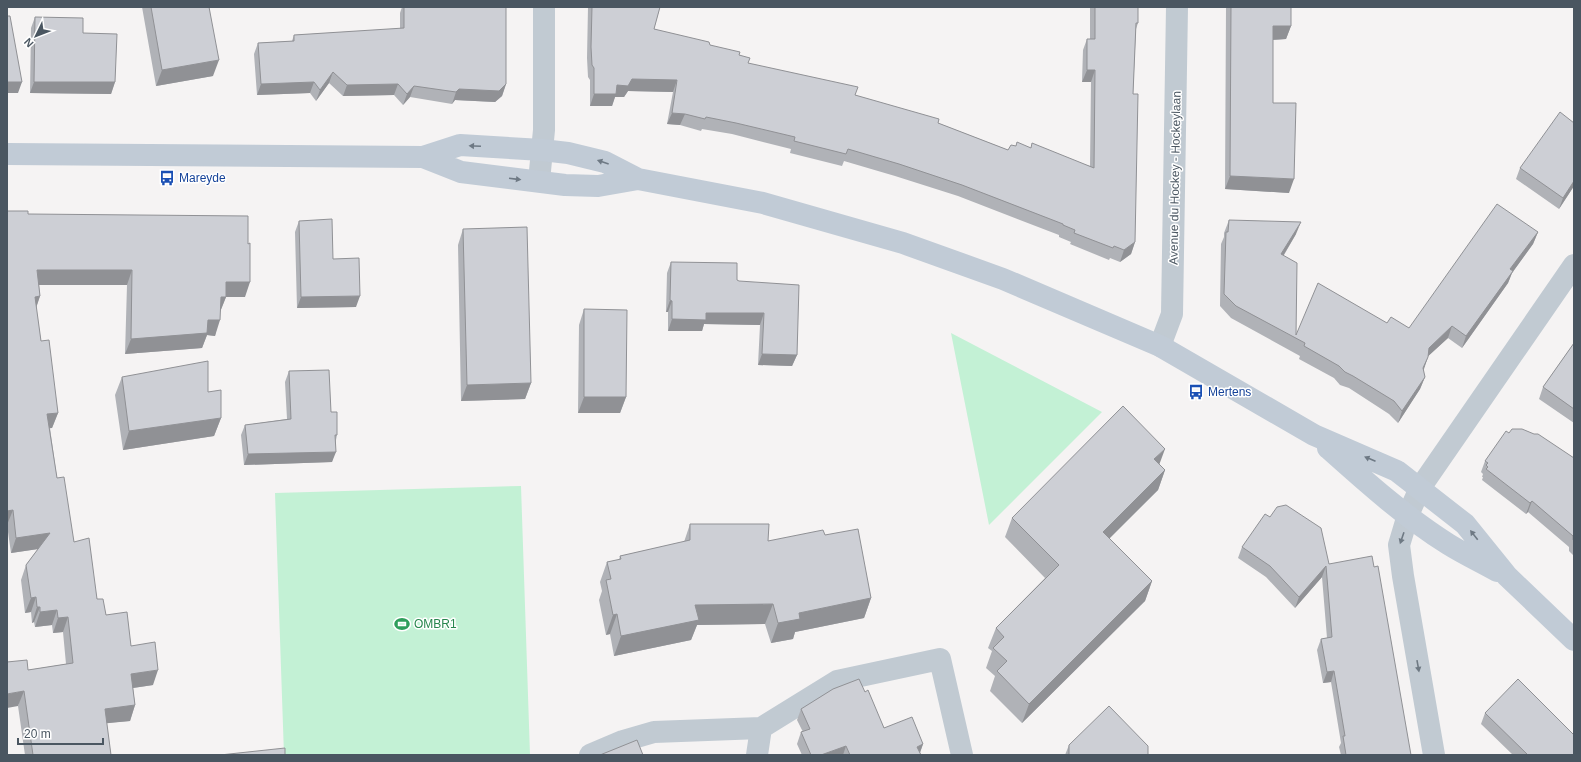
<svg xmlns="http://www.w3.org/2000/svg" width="1581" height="762" viewBox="0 0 1581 762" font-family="Arial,sans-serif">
<rect width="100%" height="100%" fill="#f5f3f3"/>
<path fill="#c3f1d5" d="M951 333 1102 412 989 525Z
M521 486 530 755H284L275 493Z"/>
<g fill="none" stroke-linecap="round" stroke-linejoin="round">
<path stroke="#c1cad2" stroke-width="22" d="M539 181 544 130V7
M1160 346 1172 314 1177 7
M590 755 623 741 654 732 761 728
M757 755 761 728 837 681 940 659 962 755
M1434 755 1403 576 1399 545 1408 515 1420 488 1574 265"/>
<path stroke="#c1cbd6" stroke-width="22" d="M7 154 423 157 460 145 542 150 568 153 605 162 638 179 763 203 903 243 1003 279 1160 346 1314 435 1397 471 1465 524 1507 576 1574 640
M423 157 461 172 565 185 598 186 638 179
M1328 448C1366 482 1405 517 1448 544 1464 554 1481 562 1497 571"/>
</g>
<path fill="#b0b2b7" d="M142 7H209L213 76 156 86Z
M402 7H506V84L502 96 495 102 455 100 452 104 410 97 403 105 394 95 343 96 329 83 316 101 310 93 257 95 254 54 258 43 292 41 294 35 400 29V13Z
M588 7H660L654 29 710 45 739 55 748 63 855 95 938 123 1008 150 1016 146 1031 148 1090 166 1091 82H1082L1083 50 1087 39H1090V7H1138V23L1136 29 1133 94 1135 242 1131 254 1120 262 1110 258 1109 260 1070 244 1071 242 1059 237V235L958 196 895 176 844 161 842 166 790 153 791 149 732 134 702 129 701 131 680 125 667 124 673 92 628 91 624 97H615L612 106H590V80L588 77 587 58Z
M1226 7H1291V26L1286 39 1273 40V103L1289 193 1225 189Z
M35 17 83 33 115 82 111 94 30 93 31 28Z
M1574 34V58H1573Z
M1574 123V186L1559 209 1516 179 1520 168Z
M7 211 28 214 245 297H226L220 312 215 336 207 335 202 348 125 354 127 285H39L40 296 36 308 41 341 58 413 52 428H50L57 478 74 542 97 599 106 615 131 646 153 685 133 688 135 705 130 721 106 723 111 755H25L18 706 28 670 66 664 63 632 53 633 52 625 35 627 34 622 32 623 31 612 25 613 21 580 26 565 38 549 11 553 7 525Z
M1229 220 1296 234 1284 255 1296 335 1387 323 1409 328 1538 232 1533 244 1512 273 1508 283 1462 348 1448 338 1428 356 1423 370 1425 377 1420 389 1398 423 1389 414 1349 388 1340 385 1334 378 1299 359 1300 356 1231 318 1220 306 1221 244 1224 237V233Z
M299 221 333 259 356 307 297 308 295 232Z
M463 229 531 383 525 399 461 401 458 245Z
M671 262 737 280 797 355 792 366 758 365 760 325 704 324 702 331H668V312H666L667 273Z
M584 309 626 397 620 413H578L579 325Z
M1574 343V423L1539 399 1543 387Z
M289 371 331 412 337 435 336 440 332 462 244 465 241 435 245 425 287 419 285 382Z
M122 377 208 392 221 418 214 436 123 450 115 395Z
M1509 433 1574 458V556L1569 551V547L1528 512 1526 514 1482 480 1483 477H1482L1483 474 1481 472 1485 461Z
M1159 464 1165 470 1158 490 1109 538 1152 581 1145 601 1022 723 990 691 995 676 986 668 992 651 988 648 996 628 1045 578 1005 537 1012 518Z
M690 524 768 541 825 535 871 598 864 618 795 632 793 639 771 643 765 624 697 625 691 640 614 656 610 634 606 635 599 600 602 591 600 582 607 562 619 560 620 556 684 542Z
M1242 547 1329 564 1411 755H1341L1339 747 1341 743 1331 682 1323 683 1317 650 1321 639 1327 638 1322 577 1295 608 1266 577 1238 558Z
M865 692 884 728 923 744 920 753 921 755H802L797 744 801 732H803L797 720 801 709Z
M1485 713 1574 755H1513L1481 724Z
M1069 745 1148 755H1065Z"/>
<path fill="#909195" d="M1273 26H1291L1286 39 1268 40Z
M219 60 213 76 156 86 162 70Z
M1087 70H1095L1091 82H1082Z
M333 72 329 83 316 101 320 90Z
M632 79 677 80 673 92 628 91 624 97H615L612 106H590L594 94 617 85Z
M7 82H22L18 93H7Z
M34 82H115L111 94 30 93Z
M314 82 310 93 257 95 261 84Z
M398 84 394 95 343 96 347 85Z
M506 84 502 96 495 102 455 100 452 104 456 92 459 89Z
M414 86 410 97 403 105 407 94Z
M672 113 685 114 680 125 667 124Z
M1230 176 1294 179 1289 193 1225 189Z
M1574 181V186L1559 209 1563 198Z
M1301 222 1296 234 1277 266 1281 254Z
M1538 232 1533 244 1512 273 1508 283 1462 348 1466 336 1510 269Z
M1135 242 1131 254 1120 262 1124 250Z
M37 270H132L127 285H32Z
M226 282H250L245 297H226L220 312H215Z
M40 296 35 311V297Z
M360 296 356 307 297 308 301 297Z
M670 300 672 301 668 312H666Z
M706 313H764L760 325 704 324 702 331H668L672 319Z
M208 320H220L215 336 207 335 202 348 125 354 131 339Z
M1452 326 1448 338 1424 360 1429 348Z
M762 354 797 355 792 366 758 365Z
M1428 357 1424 369 1418 381 1423 368Z
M1425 377 1420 389 1398 423 1402 411Z
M531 383 525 399 461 401 467 385Z
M584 397H626L620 413H578Z
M58 413 52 428 42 429 47 414Z
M221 418 214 436 123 450 129 431Z
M1165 449 1158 468 1154 459Z
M336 452 332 462 244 465 248 454Z
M1165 470 1158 490 1096 552 1103 532Z
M1532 501 1528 512 1526 514 1530 503Z
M13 510 7 525V511Z
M50 533 45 548 11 553 16 538Z
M1326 566 1322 577 1295 608 1299 597Z
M1152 581 1145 601 1022 723 1029 704Z
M36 597 31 612 25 613 31 598Z
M871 598 864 618 795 632 793 639 771 643 778 623 799 613Z
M773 604 765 624 697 625 691 640 614 656 621 636 695 605Z
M37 607H40L34 622 32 623Z
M57 610 52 625 35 627 40 612Z
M617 614 610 634 606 635 613 615Z
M68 617 63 632 53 633 58 618Z
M158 670 153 685 126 689 131 674Z
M1334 671 1331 682 1323 683 1327 672Z
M24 691 18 706 7 708V694Z
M135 705 130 721 99 724 105 709Z
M923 744 919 755 917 747Z
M846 746 843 755H821Z"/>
<path fill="#cdcfd5" stroke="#909195" d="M151 7H209L219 60 162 70Z
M404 7H506V84L499 91 459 89 456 92 414 86 407 94 398 84 347 85 333 72 320 90 314 82 261 84 258 43 294 41V35L404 28Z
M592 7H660L654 29 709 42 710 45 740 52 739 55 750 58 748 63 858 87 855 95 939 119 938 123 1008 150 1011 145 1016 146 1017 142 1031 148 1032 143 1094 168 1095 70H1087V39H1095V7H1138V23H1136L1133 94H1138L1135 242 1124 250 1114 246 1113 248 1074 233 1075 230 1063 225V224L962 185 899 164 848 149 846 154 794 141 795 137 736 123 706 117 705 119 685 114 672 113 677 80 632 79 628 86 617 85 616 94H594V68L592 65 591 47Z
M1231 7H1291V26H1273V103H1296L1294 179 1230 176Z
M7 16H10L22 82H7Z
M35 17 83 18V33L117 34 115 82H34Z
M1560 112 1574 123V181L1563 198 1520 168Z
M1497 204 1538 232 1510 269 1513 271 1466 336 1452 326 1429 348 1428 357 1423 368 1425 377 1402 411 1394 401 1353 376 1345 372 1339 366 1304 346 1305 343 1236 306 1224 294 1226 232H1228L1229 220 1301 222 1281 254 1297 263 1296 335 1318 283 1387 323 1391 317 1409 328Z
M7 211H28V214L248 216V244L250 243V282H226V297H221L220 320H208L207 333 131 339 132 270H37L40 296 35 297 41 341 49 340 58 413 47 414 57 478 64 477 74 542 89 538 97 599H103L106 615 127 612 131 646 155 642 158 670 131 674 135 705 105 709 111 755H33L24 691 7 694V662L27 660 28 670 73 663 68 617 58 618 57 610 40 612V607H37L36 597 31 598 26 565 50 533 16 538 13 510 7 511Z
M332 219 333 259 359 258 360 296 301 297 299 221Z
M527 227 531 383 467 385 463 229Z
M671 262 737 263V280L739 281 799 285 797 355 762 354 764 313H706V320L672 319V301L670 300Z
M584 309 627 310 626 397H584Z
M1574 343V409L1543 387Z
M208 361V392L221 390V418L129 431 122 377Z
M329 370 331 412H337V435H335L336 452 248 454 245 425 291 419 289 371Z
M1123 406 1165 449 1154 459 1165 470 1103 532 1152 581 1029 704 997 671 1007 661 993 648 1004 637 996 628 1059 565 1012 518Z
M1512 429H1522L1534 434H1538L1574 458V541L1573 540V536L1532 501 1530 503 1486 469 1488 467 1486 465 1488 463 1485 461 1506 431 1509 433Z
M1286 505 1321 528 1329 564 1372 556 1374 567 1378 566 1411 755H1346L1343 736H1345L1334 671 1327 672 1321 639 1332 637 1326 566 1299 597 1270 566 1242 547 1265 514 1270 517 1277 507Z
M690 524H769L768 541 823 530 825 535 858 529 871 598 799 613 800 619 778 623 773 604 695 605 699 620 621 636 617 614 613 615 606 580 611 579 607 562 621 559 620 556 690 540Z
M859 679 865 692 868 690 884 728 912 717 923 744 917 747 921 755H850L846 746 821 755H811L801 732 810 729 801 709 833 689Z
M1518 679 1574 735V755H1528L1485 713Z
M1109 706 1148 746V755H1069V745Z
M637 740 643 755H600Z
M285 748V755H220Z"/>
<defs><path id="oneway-solid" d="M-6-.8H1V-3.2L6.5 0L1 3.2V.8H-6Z"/></defs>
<g fill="#6e7984">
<use href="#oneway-solid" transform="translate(475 146) rotate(-177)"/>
<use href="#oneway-solid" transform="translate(603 162) rotate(-161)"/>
<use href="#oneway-solid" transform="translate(515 179) rotate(7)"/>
<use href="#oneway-solid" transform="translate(1370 459) rotate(-157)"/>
<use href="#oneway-solid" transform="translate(1474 535) rotate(-128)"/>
</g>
<g fill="#6e7983">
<use href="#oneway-solid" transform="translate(1402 538) rotate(109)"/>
<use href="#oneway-solid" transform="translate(1418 666) rotate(80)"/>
</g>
<defs>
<g id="bus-bare" transform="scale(1.2)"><path d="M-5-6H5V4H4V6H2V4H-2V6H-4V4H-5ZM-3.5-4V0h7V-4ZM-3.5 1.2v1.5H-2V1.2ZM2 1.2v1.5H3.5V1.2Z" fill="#1a4fb4" stroke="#fff" stroke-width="2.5" paint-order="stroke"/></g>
<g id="stadium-bare" transform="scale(1.2)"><path d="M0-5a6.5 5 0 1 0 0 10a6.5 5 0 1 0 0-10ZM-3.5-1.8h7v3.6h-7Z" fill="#2e9e5b" stroke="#fff" stroke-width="2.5" paint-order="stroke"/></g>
</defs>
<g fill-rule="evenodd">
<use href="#bus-bare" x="167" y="178"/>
<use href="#bus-bare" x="1196" y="392"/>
<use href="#stadium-bare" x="402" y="624"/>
</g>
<g text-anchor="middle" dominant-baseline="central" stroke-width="3" stroke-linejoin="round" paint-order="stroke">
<g font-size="12" fill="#164399" stroke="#fff" text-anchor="start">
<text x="179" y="178">Mareyde</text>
<text x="1208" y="392">Mertens</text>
</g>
<g font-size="12" fill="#4a5661" stroke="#fff">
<text transform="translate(1175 178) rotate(-89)">Avenue du Hockey - Hockeylaan</text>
</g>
<g font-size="12" fill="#27864d" stroke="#fff" text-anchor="start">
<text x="414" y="624">OMBR1</text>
</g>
</g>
<rect width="1581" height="762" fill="none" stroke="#4a5661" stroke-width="16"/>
<g transform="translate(36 36) rotate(227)" stroke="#ffffff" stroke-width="3" paint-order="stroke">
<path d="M0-3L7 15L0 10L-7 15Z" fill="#4a5661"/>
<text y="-6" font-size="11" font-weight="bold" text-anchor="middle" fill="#4a5661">N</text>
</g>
<path d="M18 738v6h85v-6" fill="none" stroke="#4a5661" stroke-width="2"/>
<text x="24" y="738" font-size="12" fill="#4a5661" stroke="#ffffff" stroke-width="3" paint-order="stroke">20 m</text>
</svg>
